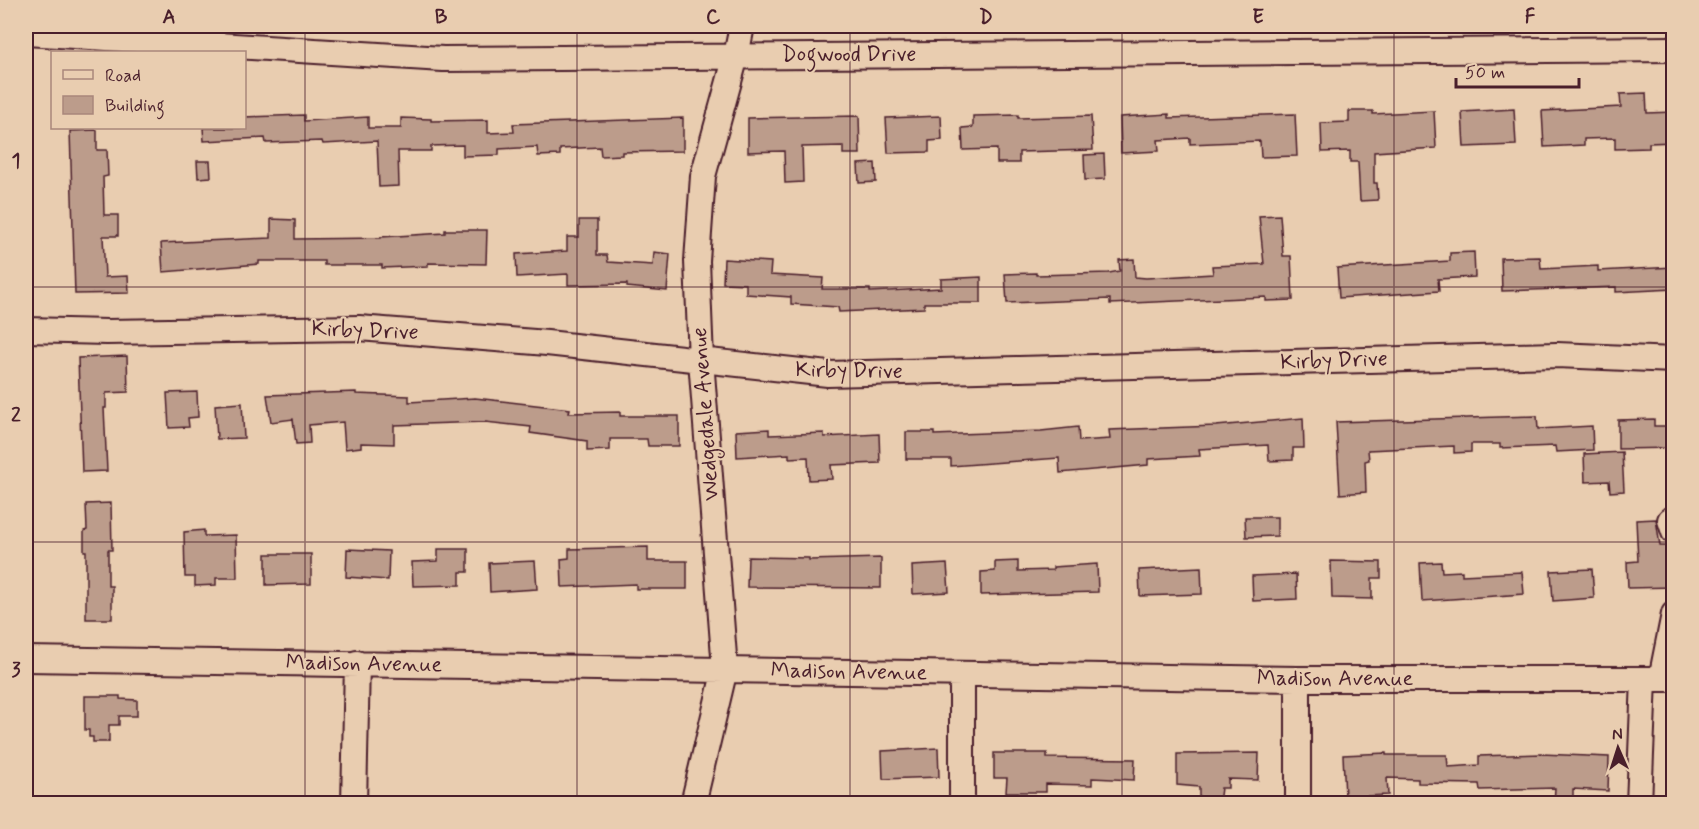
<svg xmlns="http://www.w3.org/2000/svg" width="1699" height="829" viewBox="0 0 1699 829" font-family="Mynerve,sans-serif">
<rect width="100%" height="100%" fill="#e9cdb0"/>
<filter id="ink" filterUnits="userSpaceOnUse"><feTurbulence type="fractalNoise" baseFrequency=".0167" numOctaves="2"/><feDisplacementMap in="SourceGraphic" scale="12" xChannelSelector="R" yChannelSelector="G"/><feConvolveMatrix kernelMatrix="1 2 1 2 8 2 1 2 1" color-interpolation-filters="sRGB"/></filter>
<g filter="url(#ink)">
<path fill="#bc9c8b" stroke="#4a1f2b" stroke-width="1.5" d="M1646 93 1647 113 1674 112V142L1649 143V148L1615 149V138L1584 139V145L1544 147 1542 111 1621 107 1620 94Z
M1514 109 1516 145 1464 147 1462 112Z
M1349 111H1373V114L1434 111 1436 148 1374 152V183H1377L1378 200 1360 201 1358 162H1350V151L1322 152 1321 123 1349 122Z
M1169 114V118L1295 114 1297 156 1261 157 1260 141 1190 144V138L1158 140 1159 151 1121 153 1120 117Z
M304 115V121L368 117V128H401V118L431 119V121L488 120V133L514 132 513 124 683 118V151L622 152V155L601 156 600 147 560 149V155L538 156 537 147 499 149V155L463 156V145L431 146V151H398L399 186 379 187 377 141 323 144 322 141 266 143 265 138 204 141 203 128H244V117Z
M1018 115V118L1091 116 1093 150 1019 152V163H997V149L963 150 962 128 973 127V116Z
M859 116 860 154H843V146L802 147 803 182 785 183 784 151 748 152V118Z
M941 116 942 140 929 141V152L888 153 886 118Z
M97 130V150H107L108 176 103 177 104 215H118V236H103L105 277 128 276 129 293 75 294 70 131Z
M1104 154 1105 179 1085 180 1084 155Z
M197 161H210L211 177 198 178Z
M875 163 876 182 859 183 858 164Z
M1280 215 1283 256H1291L1293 300 1266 301V297L1110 304V299L1007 303 1005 274 1036 273V275L1109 273 1120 271 1119 260 1134 259 1135 277 1146 278 1213 274 1212 266 1264 264 1259 216Z
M271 219 295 220V239L381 238V237L445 233V230H487L486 264 428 263V266L382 268V265H324V261H259V264L163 272 161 243 271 238Z
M579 220H597V255H607L608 262 653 265 654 252 670 254 667 291 627 287V284L568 285V274L517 277 516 254 567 251V237H579Z
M1474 252 1475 277 1438 279 1439 291 1339 298 1337 268 1450 261V253Z
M1540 257 1541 269 1598 266V271L1674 267V289L1616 292V287L1502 291 1501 258Z
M724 259 771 262 770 275 823 278 822 289H870V292L941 288V279L981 277V303H924V308L839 312 838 307 791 304V297L746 294V284L723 283Z
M127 356 128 392 106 393V408H104L107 471 82 472 78 358Z
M197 392 198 417 188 418 189 427 169 428 167 393Z
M356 392V394L409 396V402L475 398 570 409 569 413 620 412V416H679V446H648L647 439H610V450L587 451V441L530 433 531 427 485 422 394 425V444L361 443V447L345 449 343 422 309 425 310 443 296 444 293 419 271 422 267 395Z
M242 403 244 438 217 439 215 405Z
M1537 416 1538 429 1592 426 1593 450 1556 452 1555 446 1500 448V444H1471V452L1454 453V446L1368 450 1369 460 1365 461 1366 492 1340 494 1336 422Z
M1303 418 1304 448H1293V460L1269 461 1268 445 1199 449 1200 456 1148 459V465L1060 473 1059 458 951 466V459H906V432H934V435L1041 431 1078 427 1079 441 1110 439 1109 430 1216 426Z
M1654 419V426H1674V448L1618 449V420Z
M769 429V435L824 433V437L879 434 880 463 831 465 832 479 809 480 808 457 789 458V454L737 457 736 431Z
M1622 452 1624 491 1610 492 1609 481 1585 482 1584 454Z
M111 503 112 550H108V586H112V619H86V551H84V531L87 530 86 504Z
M1245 517H1277V536L1246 537Z
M1656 519 1660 546H1674V587L1628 588 1627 562 1638 561 1636 520Z
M204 530V536L236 535 237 578H216V585L195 586V577H185L184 532Z
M648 547V561H687V589H636V584L562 587 561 559 569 558V549Z
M347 549 389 551 388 580 346 577Z
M438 549H468V572H460V585L413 586 412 562 438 561Z
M266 554H311V584L266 585Z
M748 557 809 558V560L881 558V588L747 587Z
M535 561 537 589 490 592 489 563Z
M1018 561V571L1053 570V567L1097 564 1098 592 981 595V572L995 571V562Z
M1331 561 1381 562V578H1372V599L1332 598Z
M1441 562 1442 572 1462 571V575L1522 572 1524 594 1422 601 1420 563Z
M947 564 949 592 913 594 912 566Z
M1201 567 1202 594 1140 596 1139 570Z
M1592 569 1594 598 1553 601 1551 571Z
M1296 574 1297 599 1253 601 1252 576Z
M85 696H120V699L137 700V716H119V725H109V742H93V737H89V730H85Z
M938 748 939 777 883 779 882 751Z
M994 753H1047V758L1135 759 1134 780 1092 778V785L1046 784V792H1006L1007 778H994Z
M1259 753 1258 780 1228 779V788H1221L1219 803H1199V787L1177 785V754Z
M1386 753V755H1447L1448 767 1479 765V756L1542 754 1609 757 1608 791 1573 789V804H1554L1555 788 1480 790 1479 784 1418 783V779L1387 778 1388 795 1345 797 1343 755Z"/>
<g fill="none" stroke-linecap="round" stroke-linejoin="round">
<g stroke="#4a1f2b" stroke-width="28">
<path id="minor" d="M26 33 443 59 1674 49
M26 330 107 332 359 328 547 343 828 374 1557 355 1674 360
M1670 520 1674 532
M26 659 1298 679H1674
M1298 679V804
M1661 679 1674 614
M354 804 357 663
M693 804 725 669 701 360 697 261 703 176 736 56 742 26
M962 804V674
M1639 804 1644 679"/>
</g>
<use href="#minor" stroke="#e9cdb0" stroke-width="24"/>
</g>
</g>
<path fill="none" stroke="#4a1f2b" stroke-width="1.5" stroke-opacity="0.55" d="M305 26V804M577 26V804M850 26V804M1122 26V804M1394 26V804M26 287H1674M26 542H1674"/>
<g text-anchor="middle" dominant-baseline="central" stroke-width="4.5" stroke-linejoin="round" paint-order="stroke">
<g font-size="22" fill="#4a1f2b" stroke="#e9cdb0">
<text x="849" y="55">Dogwood Drive</text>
<text transform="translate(365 331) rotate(2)">Kirby Drive</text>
<text transform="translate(1334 361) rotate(-2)">Kirby Drive</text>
<text transform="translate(849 371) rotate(1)">Kirby Drive</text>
<text transform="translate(706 414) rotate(-94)">Wedgedale Avenue</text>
<text transform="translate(364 664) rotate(1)">Madison Avenue</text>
<text transform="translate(849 672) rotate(1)">Madison Avenue</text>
<text x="1335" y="679">Madison Avenue</text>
</g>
</g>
<rect width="1699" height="829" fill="none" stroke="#e9cdb0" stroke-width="66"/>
<rect x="51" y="51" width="195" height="78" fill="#e9cdb0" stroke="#a9877b" stroke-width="1.5"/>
<rect x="63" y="70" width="30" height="9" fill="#e9cdb0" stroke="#a9877b" stroke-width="1.5"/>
<text x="105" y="81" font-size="18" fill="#4a1f2b">Road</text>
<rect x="63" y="96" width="30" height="18" fill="#bc9c8b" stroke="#a9877b" stroke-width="1.5"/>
<text x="105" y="111" font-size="18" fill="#4a1f2b">Building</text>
<g transform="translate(1618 748) rotate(357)" stroke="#e9cdb0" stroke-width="4.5" paint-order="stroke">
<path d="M0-4.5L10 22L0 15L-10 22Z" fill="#4a1f2b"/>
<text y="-9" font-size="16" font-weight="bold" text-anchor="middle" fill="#4a1f2b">N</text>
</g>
<path d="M1456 78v9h123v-9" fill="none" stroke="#4a1f2b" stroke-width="3"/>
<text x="1465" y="78" font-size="18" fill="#4a1f2b" stroke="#e9cdb0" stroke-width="4.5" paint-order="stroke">50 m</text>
<rect x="33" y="33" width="1633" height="763" fill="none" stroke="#4a1f2b" stroke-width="2"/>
<g font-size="20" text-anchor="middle" font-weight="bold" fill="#4a1f2b">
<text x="169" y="23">A</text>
<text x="441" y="23">B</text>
<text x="713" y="23">C</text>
<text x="986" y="23">D</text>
<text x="1258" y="23">E</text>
<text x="1530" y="23">F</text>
<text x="16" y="167">1</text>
<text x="16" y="421">2</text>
<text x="16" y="676">3</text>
</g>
</svg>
